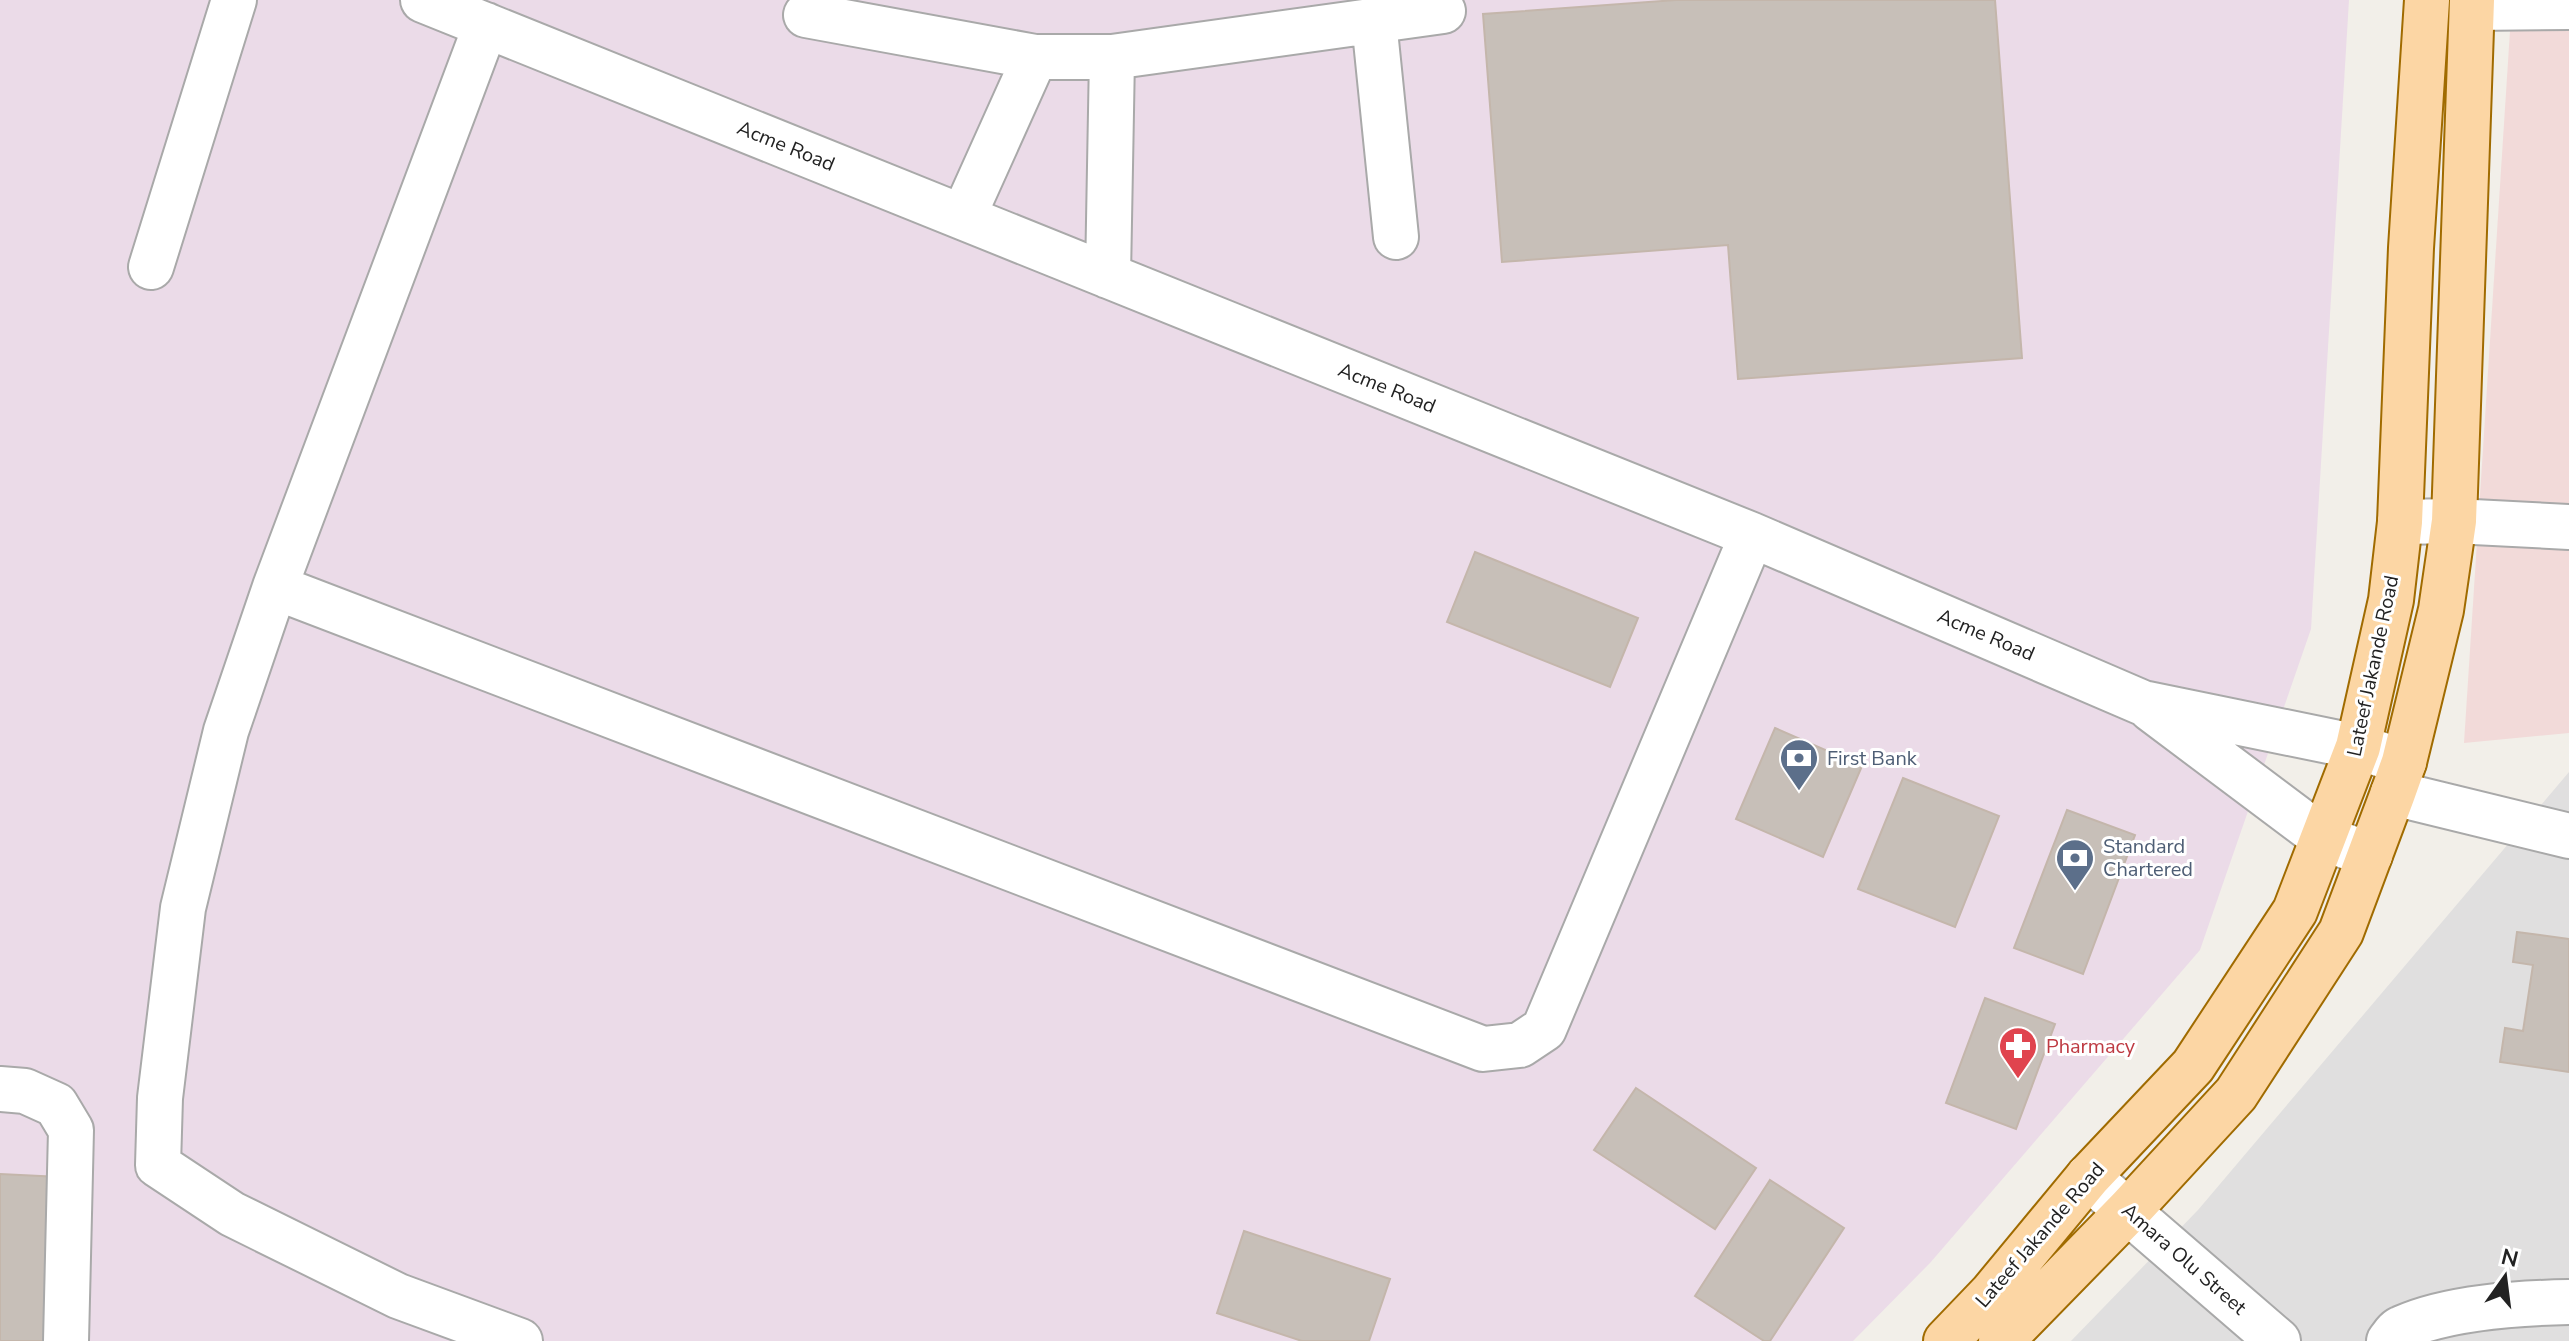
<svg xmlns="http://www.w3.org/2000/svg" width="2569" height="1341" viewBox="0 0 2569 1341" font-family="'Nunito Sans',sans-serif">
<rect width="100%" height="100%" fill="#f2efe9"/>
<path fill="#e0dfdf" d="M2569 772V1341H2071L2198 1210Z"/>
<path fill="#f2dad9" d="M2512 0H2569V733L2464 743Z"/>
<path fill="#ebdbe8" d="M0 0H2349L2311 629 2200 950 1930 1263 1853 1341H0Z"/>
<path fill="#c7bfb8" stroke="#c4b6ab" stroke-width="2" d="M1676 0H1995L2022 358 1738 379 1728 245 1502 262 1483 14Z
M1475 552 1638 618 1610 687 1447 622Z
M1775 728 1862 766 1823 857 1736 819Z
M1903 778 1999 816 1955 927 1858 889Z
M2067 810 2135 835 2083 974 2014 948Z
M2517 932 2569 939V1072L2500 1062 2505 1028 2523 1031 2533 965 2513 962Z
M1985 998 2055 1024 2016 1129 1946 1103Z
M1636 1088 1756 1168 1715 1229 1594 1150Z
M0 1174 60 1177 47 1341H0Z
M1770 1180 1844 1228 1770 1341H1764L1695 1296Z
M1244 1231 1390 1279 1369 1341H1302L1217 1313Z"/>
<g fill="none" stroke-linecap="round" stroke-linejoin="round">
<g stroke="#a9a9a9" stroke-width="48">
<path id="minor" d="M423 0 1752 535 2143 703 2358 747 2404 762
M2472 8 2569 7
M806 15 1035 57H1112L1443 11
M1374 21 1396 237
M486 25 275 587 226 731 183 908 160 1098 158 1165 232 1214 398 1296 520 1341
M963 217 1035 57
M151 267 234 0
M1108 276 1112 57
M2400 522 2454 521 2569 527
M275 587 1483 1049 1520 1045 1544 1029 1752 535
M2151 709 2323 838 2370 855
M2393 793 2569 836
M0 1089 25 1091 56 1105 71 1130 66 1341
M2088 1177 2278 1341
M2389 1341C2393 1336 2396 1330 2402 1328 2449 1307 2518 1303 2569 1302"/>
</g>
<g stroke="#a06b00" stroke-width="48">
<path id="major" d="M1946 1341 1992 1293 2088 1177 2193 1066 2295 911 2358 747 2391 600 2400 522 2411 248 2427 0
M2001 1341 2129 1210 2236 1094 2341 932 2393 793 2404 762 2441 610 2454 521 2472 0"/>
</g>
<use href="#minor" stroke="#fff" stroke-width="44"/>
<use href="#major" stroke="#fcd6a4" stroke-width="44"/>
</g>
<defs>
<g id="bank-pin" transform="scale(2)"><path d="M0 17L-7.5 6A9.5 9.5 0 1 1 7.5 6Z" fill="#5c6f8a" stroke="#fff"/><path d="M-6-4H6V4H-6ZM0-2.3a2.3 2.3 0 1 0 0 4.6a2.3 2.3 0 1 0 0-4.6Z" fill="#fff"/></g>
<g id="pharmacy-pin" transform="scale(2)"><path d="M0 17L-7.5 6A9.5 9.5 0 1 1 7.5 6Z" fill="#e0444e" stroke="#fff"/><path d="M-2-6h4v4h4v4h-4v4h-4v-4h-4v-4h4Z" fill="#fff"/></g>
</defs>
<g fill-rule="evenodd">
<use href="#bank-pin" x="1799" y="758"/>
<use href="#bank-pin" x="2075" y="858"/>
<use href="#pharmacy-pin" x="2018" y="1046"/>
</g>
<g text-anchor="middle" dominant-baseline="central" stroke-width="6" stroke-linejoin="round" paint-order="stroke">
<g font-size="20" fill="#222" stroke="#fff">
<text transform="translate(786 146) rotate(22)">Acme Road</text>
<text transform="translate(1387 388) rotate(22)">Acme Road</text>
<text transform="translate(1986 635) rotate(23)">Acme Road</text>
<text transform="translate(2373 666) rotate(-78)">Lateef Jakande Road</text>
<text transform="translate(2040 1235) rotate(-49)">Lateef Jakande Road</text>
<text transform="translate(2184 1259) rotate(41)">Amara Olu Street</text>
</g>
<g font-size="20" fill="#4e5e75" stroke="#fff" text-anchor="start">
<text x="1827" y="758">First Bank</text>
<text x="2103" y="846">Standard<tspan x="2103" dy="23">Chartered</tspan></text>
</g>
<g font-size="20" fill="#be3a42" stroke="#fff" text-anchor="start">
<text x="2046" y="1046">Pharmacy</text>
</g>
</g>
<g transform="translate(2505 1277) rotate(14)" stroke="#ffffff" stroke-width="6" paint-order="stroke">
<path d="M0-6L14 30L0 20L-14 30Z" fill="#222222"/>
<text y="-12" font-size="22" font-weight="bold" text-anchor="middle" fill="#222222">N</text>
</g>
</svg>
